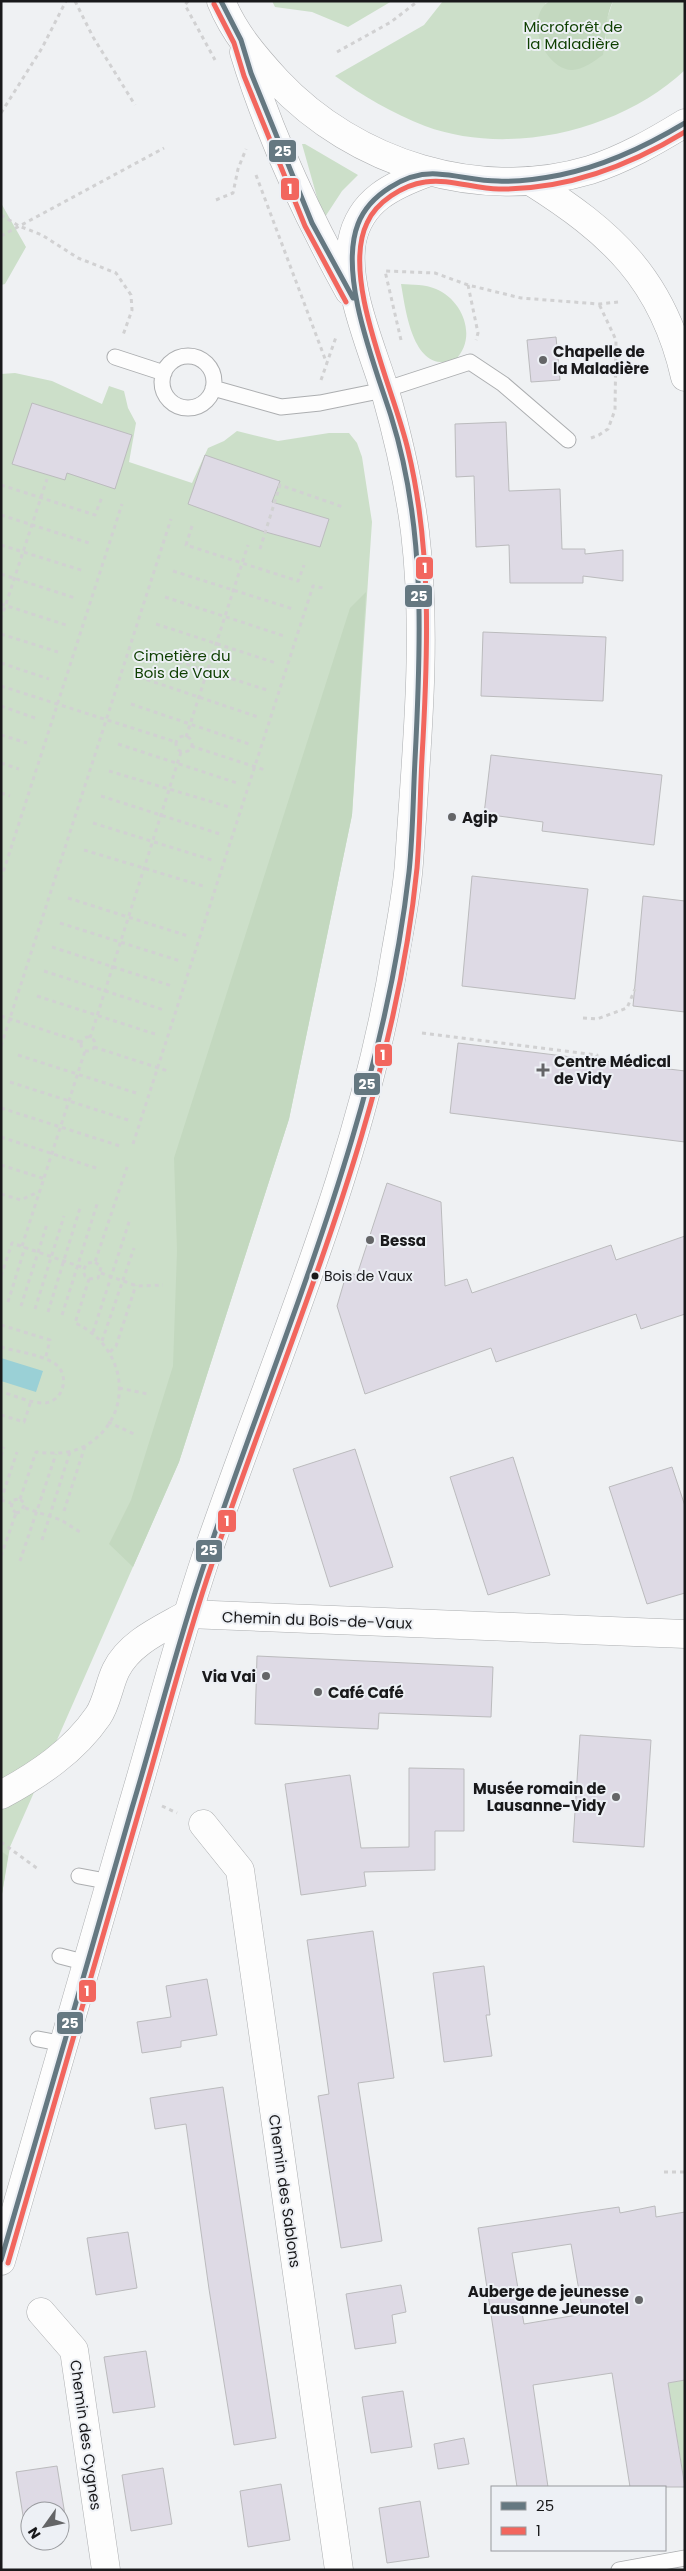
<svg xmlns="http://www.w3.org/2000/svg" width="686" height="2571" viewBox="0 0 686 2571" font-family="Poppins,sans-serif">
<rect width="100%" height="100%" fill="#eff1f3"/>
<path fill="#ccdfc9" d="M272 1H392L348 27 312 12 275 7Z
M443 1H549L545 4 606 40 604 27 613 1H685V70C620 131 509 157 425 126 392 113 363 96 335 76L424 25Z
M302 144H305L358 175 342 191 325 217 322 215Z
M1 203 26 247 5 284 1 285Z
M401 284C413 285 425 284 436 289 463 300 478 338 455 360 413 375 406 312 401 284Z
M15 373 52 381 102 404 109 386 124 391 128 408 136 423 129 462 192 483 208 448 224 441 237 431 278 441 329 433H349L357 443 362 457 372 522 352 815 289 1119 179 1462 10 1847 1 1900V374Z
M685 2380V2479H684L668 2383Z"/>
<path fill="#c3d8bf" d="M549 1H613C604 21 607 35 603 55 594 61 583 70 572 70 545 69 523 20 549 1Z
M366 592 352 815 289 1119 179 1462 133 1567 109 1544 131 1500 173 1366 177 1251 174 1158 350 608Z
M1 1851 8 1856 1 1900Z"/>
<path fill="#9ad0d6" d="M1 1358 43 1371 36 1392 1 1381Z"/>
<path fill="#dedae5" stroke="#bbbbbd" fill-rule="evenodd" d="M556 337 560 380 531 382 527 340Z
M32 403 132 435 115 489 67 473 65 480 12 464Z
M506 422 509 491 560 489 562 549H585V554L623 550V581L583 576V583H510L509 545 476 547 474 476 456 477 455 424Z
M205 455 280 481 272 502 329 519 320 547 262 531 188 504Z
M483 632 606 637 603 701 481 696Z
M491 755 662 775 654 845 542 831 543 822 484 814Z
M472 876 588 889 575 999 462 986Z
M643 896 685 901V1012L633 1006Z
M458 1043 685 1071V1142L450 1113Z
M387 1183 441 1202 445 1286 467 1279 472 1293 611 1245 616 1260 685 1236V1314L641 1329 636 1314 496 1362 491 1348 365 1394 337 1306 347 1272 357 1275Z
M355 1449 393 1567 330 1587 293 1469Z
M513 1457 550 1575 488 1595 450 1477Z
M672 1467 685 1506V1593L647 1604 609 1487Z
M257 1656 493 1667 491 1717 379 1713 378 1729 255 1724Z
M580 1735 651 1740 644 1847 573 1842Z
M409 1768 464 1769V1831H435V1870L364 1872 366 1886 301 1895 285 1784 350 1775 361 1848 409 1847Z
M373 1931 394 2078 358 2083 382 2241 341 2248 318 2096 329 2094 307 1940Z
M484 1966 490 2015H486L492 2056 444 2062 433 1973Z
M207 1979 217 2035 181 2041V2047L142 2053 137 2022 171 2017 166 1986Z
M223 2087 276 2438 234 2445 209 2289 186 2124 155 2129 150 2098Z
M655 2206 656 2217 685 2212V2380L668 2383 685 2487H630L612 2373 533 2385 548 2487H517L478 2228 619 2207 620 2213ZM571 2244 583 2314 524 2324 512 2253Z
M128 2232 137 2288 96 2295 87 2238Z
M401 2285 406 2312 392 2315 396 2343 355 2349 346 2294Z
M146 2351 155 2407 113 2413 104 2357Z
M403 2391 412 2447 371 2453 362 2397Z
M464 2438 469 2464 438 2469 434 2444Z
M57 2466 66 2521 60 2522V2511H30V2527L25 2528 16 2472Z
M163 2468 172 2524 131 2531 122 2475Z
M281 2484 290 2540 248 2547 240 2491Z
M420 2501 429 2557 387 2563 379 2508Z"/>
<g fill="none" stroke-linecap="round" stroke-linejoin="round">
<g stroke="#acaeb0" stroke-width="17">
<path id="lane" d="M162 382a26 26 0 1 1 52 0a26 26 0 1 1-52 0Z
M115 357 164 373
M213 388 281 407 320 403 384 390 470 362 503 384 568 440
M79 1876 111 1882
M60 1956 87 1963
M38 2039 64 2044
M619 2570 685 2558"/>
</g>
<g stroke="#acaeb0" stroke-width="29">
<path id="street" d="M1 1795C38 1775 74 1751 98 1716 107 1703 109 1684 116 1670 130 1642 162 1629 188 1614L685 1634
M203 1824 240 1870 339 2570
M41 2312 74 2350 106 2570"/>
</g>
<g stroke="#acaeb0" stroke-width="29">
<path id="secondary" d="M221 1C234 33 255 57 277 81 355 164 480 203 590 170 624 159 654 142 685 123
M244 52C269 135 307 215 349 291
M1 2261C45 2108 89 1956 133 1804 157 1723 178 1641 205 1560 274 1358 363 1162 396 950 401 921 407 892 409 863 416 754 428 640 415 532 409 484 398 437 385 391 372 348 344 286 352 241 360 200 393 185 429 172"/>
</g>
<g stroke="#acaeb0" stroke-width="29">
<path id="highway" d="M530 181C611 232 663 279 685 377"/>
</g>
<path stroke="#d1d1d2" stroke-width="3" stroke-dasharray="4 4" stroke-linecap="butt" d="M75 1 93 37 135 105
M188 1 185 5 215 60
M337 52 391 22 418 1
M1 113 42 48 66 1
M256 175 327 364
M216 200 233 193 238 169 246 149
M1 215 19 226 42 235 78 258 116 273 131 295 132 310 123 335
M1 236 164 148
M468 285 478 333 476 340
M401 340 385 271 435 273 468 285 521 298 599 304 618 302
M321 380 336 337
M591 438 599 435 608 429 615 410 616 340 599 304
M1 485 95 515 102 497
M1 515 92 544
M192 526 186 545 298 581 304 565
M1 545 84 571
M260 549 280 485 343 507
M173 571 293 609
M1 574 75 598
M165 597 284 636
M1 604 66 625
M1 619 47 479
M156 624 276 663
M1 634 58 652
M148 652 267 690
M1 663 49 679
M139 677 258 717
M1 686 176 742
M131 704 249 744
M1 706 35 718
M1 735 27 743
M176 744a8 8 0 1 1 16 0a8 8 0 1 1-16 0Z
M186 737 248 545
M118 744 237 783
M191 746 265 770
M1 763 19 769
M109 771 229 807
M1 793 10 796
M101 796 220 834
M1 822H2
M93 823 212 860
M84 850 203 886
M1 879 122 504
M68 898 188 936
M60 923 180 961
M52 947 172 986
M44 971 164 1010
M37 996 155 1034
M1 1016 81 1042
M583 1018 597 1019 627 1008 635 989
M422 1033 597 1055V1060
M81 1044a7 7 0 1 1 14 0a7 7 0 1 1-14 0Z
M90 1038 181 752
M1 1046 171 519
M94 1047 168 1071
M18 1055 136 1093
M10 1082 128 1120
M1 1108 120 1146
M1 1137 99 1169
M133 1144 313 586 323 588
M1 1165 45 1179
M1 1194 21 1200 40 1191
M22 1246 85 1051
M101 1273 137 1286 163 1285
M1 1276 12 1243 84 1268
M89 1279 98 1278 101 1267 95 1262
M8 1302 25 1247
M21 1306 47 1224
M35 1309 64 1216
M48 1312 80 1208
M62 1315 98 1201
M1 1325 50 1340 45 1360
M93 1332 130 1219
M102 1341 134 1248
M1 1347C18 1352 39 1354 54 1363 71 1374 64 1403 43 1403 30 1403 14 1395 1 1392
M110 1352 116 1346 136 1285
M119 1388 148 1394
M1 1415 24 1422 31 1401
M108 1422 134 1434
M1 1456 4 1447
M20 1499 36 1452C53 1454 70 1454 85 1446 137 1416 127 1346 75 1323L89 1279 85 1276 83 1271 87 1263 95 1262 127 1167
M1 1500 17 1452
M1 1500 11 1503
M25 1508 61 1520 80 1532
M64 1511 85 1446
M16 1513 20 1512 25 1504 20 1499
M16 1513 11 1508 13 1500 20 1499
M42 1540 70 1452
M1 1556 16 1513
M20 1561 56 1454
M162 1806 177 1813
M1 1842 38 1869
M664 2172H685"/>
<use href="#lane" stroke="#fdfdfd" stroke-width="15"/>
<use href="#street" stroke="#fdfdfd" stroke-width="28"/>
<use href="#secondary" stroke="#fdfdfd" stroke-width="28"/>
<use href="#highway" stroke="#fdfdfd" stroke-width="28"/>
<g stroke="#edf0f5" stroke-width="9">
<path id="bus-1" d="M221 1 241 40 251 73 312 223 353 298
M1 2260C45 2109 89 1959 132 1808 157 1725 178 1641 206 1559 283 1332 382 1112 409 872 413 835 413 797 415 760 421 646 426 527 391 416 375 366 338 275 358 224 369 195 406 172 437 174 458 175 477 181 498 181 519 182 540 179 560 175 605 166 645 147 685 123"/>
</g>
<g stroke="#edf0f5" stroke-width="9">
<path id="bus-2" d="M214 4 234 43 244 76 305 226 346 302
M8 2263C53 2109 98 1955 142 1801 165 1722 185 1642 212 1564 289 1335 393 1111 417 868 420 831 420 794 422 757 428 655 432 550 408 450 395 392 340 278 367 223 376 202 403 185 425 182 448 178 475 189 499 189 565 190 629 166 685 132"/>
</g>
<use href="#bus-1" stroke="#657881" stroke-width="5"/>
<use href="#bus-2" stroke="#f2665e" stroke-width="5"/>
</g>
<g fill="#646567" stroke="#edf0f5" stroke-width="2">
<circle cx="543" cy="360" r="5"/>
<circle cx="452" cy="817" r="5"/>
<path d="M540.5 1062.5h5v5h5v5h-5v5h-5v-5h-5v-5h5z"/>
<circle cx="370" cy="1240" r="5"/>
<circle cx="266" cy="1676" r="5"/>
<circle cx="318" cy="1692" r="5"/>
<circle cx="616" cy="1797" r="5"/>
<circle cx="639" cy="2300" r="5"/>
</g>
<circle fill="#19191b" stroke="#edf0f5" stroke-width="2" cx="315" cy="1276" r="4.5"/>
<g text-anchor="middle" dominant-baseline="central" stroke-width="4" stroke-linejoin="round" paint-order="stroke">
<g font-size="14" fill="#19191b" stroke="#edf0f5" text-anchor="start">
<text x="324" y="1276">Bois de Vaux</text>
</g>
<g font-size="15" fill="#0e3f00" stroke="#edf0f5">
<text x="573" y="26">Microforêt de<tspan x="573" dy="17">la Maladière</tspan></text>
<text x="182" y="655">Cimetière du<tspan x="182" dy="17">Bois de Vaux</tspan></text>
</g>
<g font-size="15" font-weight="bold" fill="#19191b" stroke="#edf0f5" text-anchor="start">
<text x="553" y="351">Chapelle de<tspan x="553" dy="17">la Maladière</tspan></text>
<text x="462" y="817">Agip</text>
<text x="554" y="1061">Centre Médical<tspan x="554" dy="17">de Vidy</tspan></text>
<text x="380" y="1240">Bessa</text>
<text x="256" y="1676" text-anchor="end">Via Vai</text>
<text x="328" y="1692">Café Café</text>
<text x="606" y="1788" text-anchor="end">Musée romain de<tspan x="606" dy="17">Lausanne-Vidy</tspan></text>
<text x="629" y="2291" text-anchor="end">Auberge de jeunesse<tspan x="629" dy="17">Lausanne Jeunotel</tspan></text>
</g>
<g font-size="15" fill="#19191b" stroke="#edf0f5">
<text transform="translate(317 1620) rotate(2)">Chemin du Bois-de-Vaux</text>
<text transform="translate(285 2191) rotate(82)">Chemin des Sablons</text>
<text transform="translate(86 2435) rotate(82)">Chemin des Cygnes</text>
</g>
</g>
<g stroke="#edf0f5" stroke-width="2">
<rect x="268" y="139" width="29" height="24" rx="5" fill="#657881"/>
<rect x="280" y="177" width="20" height="24" rx="5" fill="#f2665e"/>
<rect x="415" y="556" width="19" height="24" rx="5" fill="#f2665e"/>
<rect x="404" y="584" width="29" height="24" rx="5" fill="#657881"/>
<rect x="374" y="1043" width="19" height="24" rx="5" fill="#f2665e"/>
<rect x="353" y="1072" width="28" height="24" rx="5" fill="#657881"/>
<rect x="217" y="1509" width="20" height="24" rx="5" fill="#f2665e"/>
<rect x="195" y="1539" width="28" height="24" rx="5" fill="#657881"/>
<rect x="78" y="1979" width="19" height="24" rx="5" fill="#f2665e"/>
<rect x="56" y="2011" width="28" height="24" rx="5" fill="#657881"/>
</g>
<g font-size="14" text-anchor="middle" font-weight="bold" fill="#fff">
<text x="283" y="156">25</text>
<text x="290" y="194">1</text>
<text x="425" y="573">1</text>
<text x="419" y="601">25</text>
<text x="383" y="1060">1</text>
<text x="367" y="1089">25</text>
<text x="227" y="1526">1</text>
<text x="209" y="1555">25</text>
<text x="87" y="1996">1</text>
<text x="70" y="2028">25</text>
</g>
<rect width="686" height="2571" fill="none" stroke="#19191b" stroke-width="5"/>
<rect x="491" y="2486" width="175" height="65" fill="#edf0f5" stroke="#989a9e"/>
<rect x="501" y="2502" width="25" height="8" fill="#657881" stroke="#989a9e"/>
<text x="536" y="2511" font-size="15" fill="#19191b">25</text>
<rect x="501" y="2527" width="25" height="8" fill="#f2665e" stroke="#989a9e"/>
<text x="536" y="2536" font-size="15" fill="#19191b">1</text>
<g transform="translate(45 2526) rotate(237)"><circle r="24" fill="#edf0f5" stroke="#989a9e"/>
<path d="M0-4L9 19L0 12L-9 19Z" fill="#646567"/>
<text y="-8" font-size="14" font-weight="bold" text-anchor="middle" fill="#19191b">N</text>
</g>
</svg>
